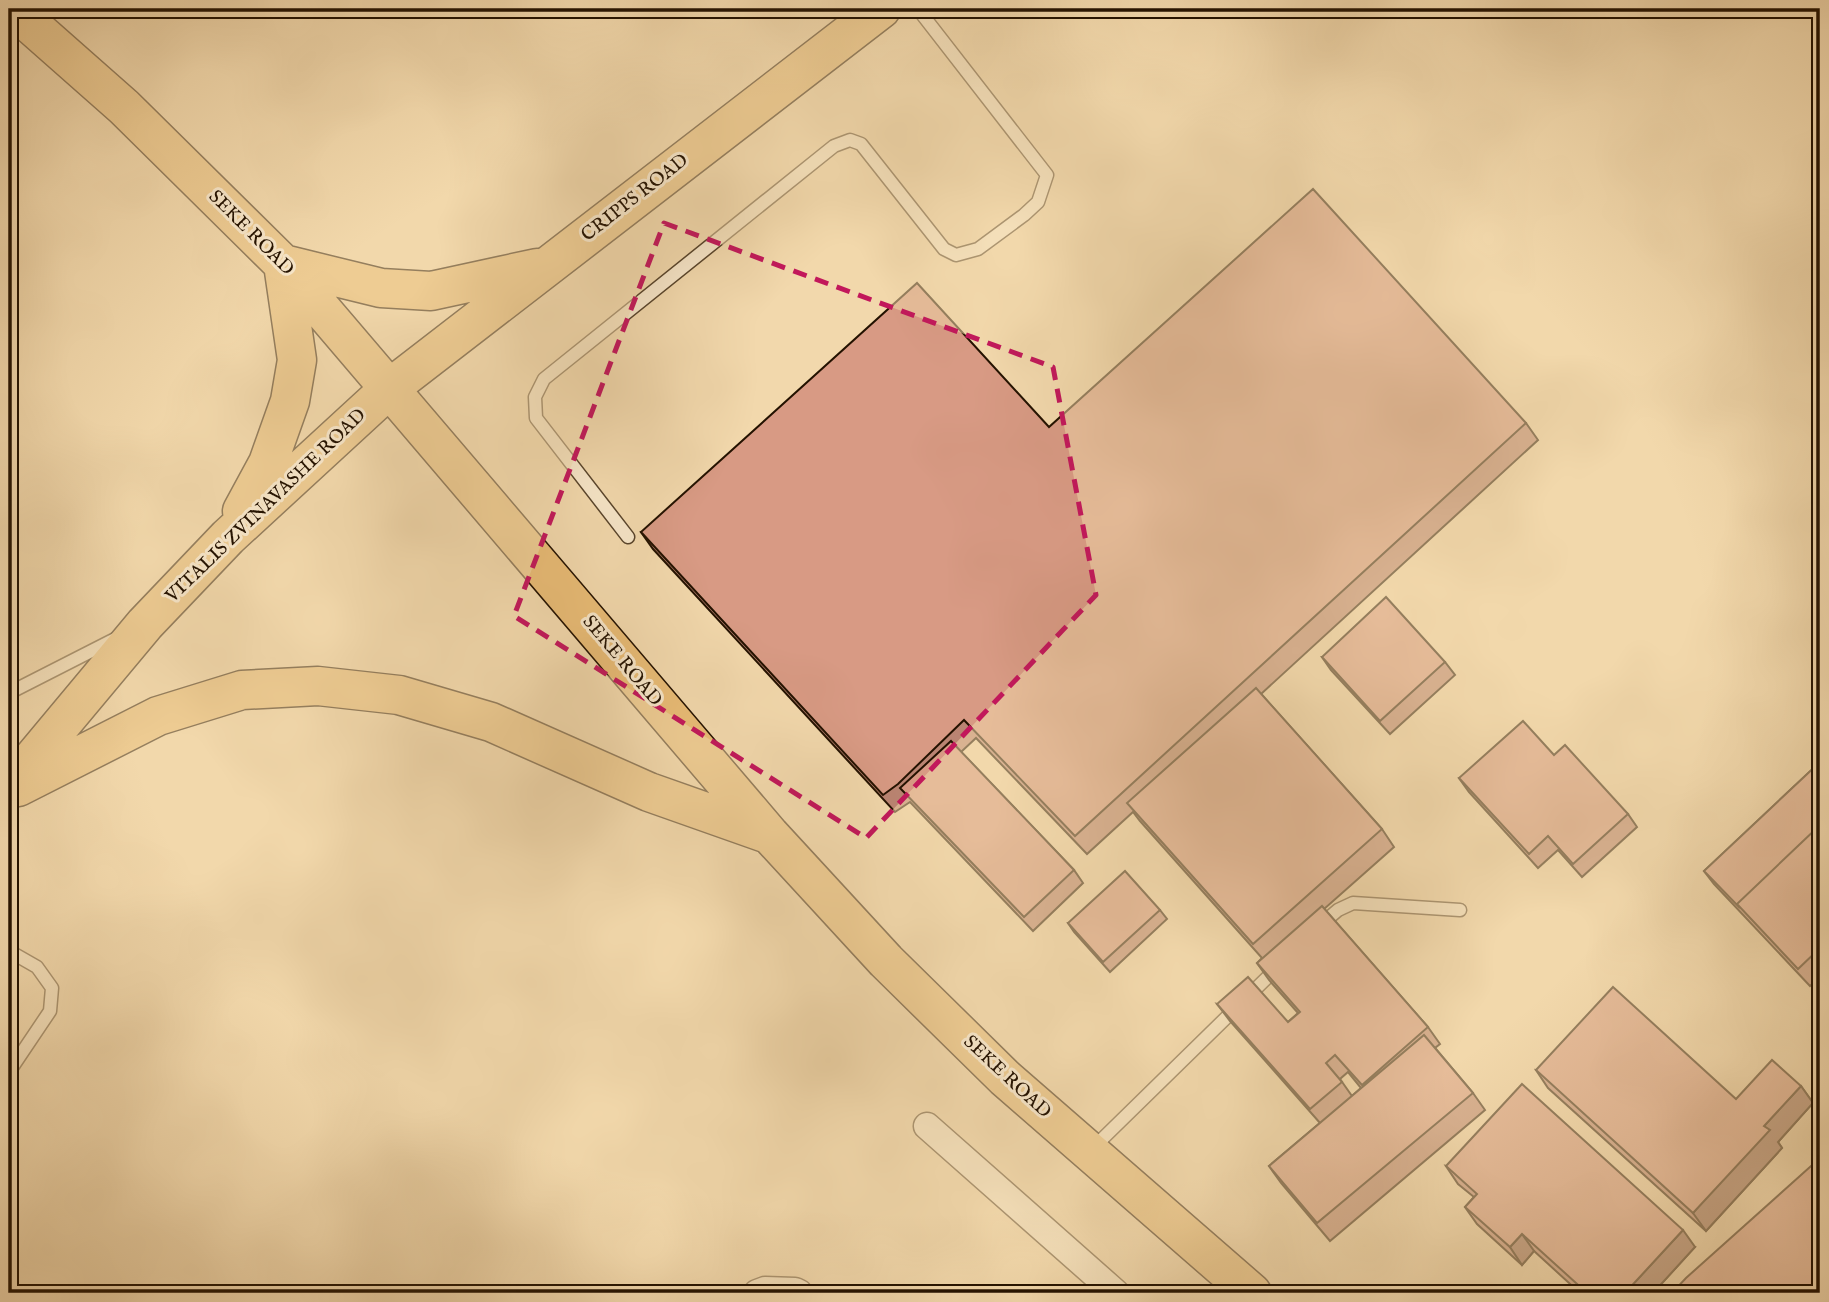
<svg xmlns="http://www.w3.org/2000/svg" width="1829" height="1302" viewBox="0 0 1829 1302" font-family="'IM FELL English',serif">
<rect width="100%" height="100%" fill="#f2d8ac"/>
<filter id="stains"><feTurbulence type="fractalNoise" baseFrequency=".00286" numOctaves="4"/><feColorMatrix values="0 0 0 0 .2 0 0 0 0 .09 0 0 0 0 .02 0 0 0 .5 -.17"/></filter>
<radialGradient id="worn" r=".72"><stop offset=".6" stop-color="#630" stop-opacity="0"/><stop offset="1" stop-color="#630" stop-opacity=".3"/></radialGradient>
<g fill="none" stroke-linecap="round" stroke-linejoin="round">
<g stroke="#58442b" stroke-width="15">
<path id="service" d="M628 537 536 418 535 397 544 379 834 146 850 140 861 144 944 249 956 255 978 249 1024 215 1038 202 1047 175 918 9
M9 693 115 639
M1318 927 1338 910 1353 903 1460 910
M9 951 37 967 52 988 50 1011 9 1072
M1093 1148 1278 967"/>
</g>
<g stroke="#58442b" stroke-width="29">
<path id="minor" d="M927 1126 1116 1293
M757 1293 765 1290 795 1291 799 1293"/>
</g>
<g stroke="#241200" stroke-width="41">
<path id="primary" d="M13 9 124 107 283 264 770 835 886 961 1005 1078 1252 1293
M283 264 381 288 431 291 537 268
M242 511 268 463 290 401 297 360 283 264
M9 787 145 624 228 537 390 388 881 9
M18 787 158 716 242 690 318 686 399 695 491 722 649 792 768 834"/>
</g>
<use href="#service" stroke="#f7e6c9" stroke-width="12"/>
<use href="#minor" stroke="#f7e6c9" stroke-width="26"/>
<use href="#primary" stroke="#e9bc76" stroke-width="38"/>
</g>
<path fill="#ba8472" stroke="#241200" stroke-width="2" fill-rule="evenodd" d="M1526 423 1538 440 1261 694 1382 829 1394 847 1324 909 1428 1027 1440 1044 1435 1048 1473 1093 1485 1110 1330 1241 1281 1183 1269 1166 1320 1123 1230 1021 1217 1004 1288 1022 1298 1013 1269 980 1257 963 1262 958 1140 821 1133 812 1087 854 976 738 961 752 1074 870 1083 883 1033 931 910 802 895 812 653 549 641 532 1049 427ZM1348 1072 1361 1088 1352 1096 1340 1079Z
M1322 657 1445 662 1455 675 1390 734 1331 670Z
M1554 755 1628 814 1637 827 1582 877 1558 850 1538 868 1469 792 1459 778Z
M1820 762V977L1810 986 1714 884 1704 871Z
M1160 910 1167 919 1110 972 1074 932 1068 923Z
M1536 1070 1736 1099 1801 1086 1813 1103 1778 1142 1782 1148 1706 1231 1548 1088Z
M1446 1166 1695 1247 1653 1293H1580L1534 1251 1522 1265 1477 1224 1465 1207 1474 1197 1458 1184Z"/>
<path fill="#976c5c" stroke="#241200" stroke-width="2" d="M1801 1086 1813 1103 1778 1142 1782 1148 1706 1231 1693 1213 1764 1126Z
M1683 1230 1695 1247 1653 1293H1625Z
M1522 1234 1534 1251 1522 1265 1510 1247Z"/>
<path fill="#d89a84" stroke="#241200" stroke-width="2" d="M1313 189 1526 423 1075 836 964 720 898 784 883 795 641 532 917 283 1049 427Z
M1386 597 1445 662 1380 721 1322 657Z
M1256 688 1382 829 1253 944 1127 803Z
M1523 721 1554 755 1565 745 1628 814 1573 864 1548 836 1529 854 1459 778Z
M951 741 1074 870 1024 917 900 788Z
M1820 762V825L1737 904 1740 908 1704 871Z
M1820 825V948L1798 969 1737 904Z
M1125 871 1160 910 1103 962 1068 923Z
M1322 906 1428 1027 1362 1085 1335 1055 1326 1063 1342 1082 1310 1109 1217 1004 1248 977 1288 1022 1300 1012 1257 963Z
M1613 987 1736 1099 1772 1060 1801 1086 1764 1126 1770 1130 1693 1213 1536 1070Z
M1424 1035 1473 1093 1317 1223 1269 1166Z
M1522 1084 1683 1230 1625 1293H1587L1522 1234 1510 1247 1465 1207 1477 1194 1446 1166Z
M1820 1158V1293H1672L1686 1278Z"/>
<path d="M0 0H1829V1302H0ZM664 223 1053 367 1096 595 866 838 514 616Z" fill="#f2d8ac" fill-opacity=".55" fill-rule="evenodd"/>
<path fill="none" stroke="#c2185b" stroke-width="5" stroke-dasharray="14 9" stroke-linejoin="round" d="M664 223 1053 367 1096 595 866 838 514 616Z"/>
<g text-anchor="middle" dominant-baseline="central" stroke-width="6" stroke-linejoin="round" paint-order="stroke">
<g font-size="19" fill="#241200" stroke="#f7e6c9">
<text transform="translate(635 198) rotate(-38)">CRIPPS ROAD</text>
<text transform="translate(251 233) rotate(45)">SEKE ROAD</text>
<text transform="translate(266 506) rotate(-44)">VITALIS ZVINAVASHE ROAD</text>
<text transform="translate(622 661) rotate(50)">SEKE ROAD</text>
<text transform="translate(1007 1077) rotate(43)">SEKE ROAD</text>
</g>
</g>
<rect width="1829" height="1302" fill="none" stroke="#f2d8ac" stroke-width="35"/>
<rect x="10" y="10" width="1808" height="1281" fill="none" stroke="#241200" stroke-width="3.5"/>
<rect x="18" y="18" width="1794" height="1267" fill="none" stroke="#241200" stroke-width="2"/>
<rect width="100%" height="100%" filter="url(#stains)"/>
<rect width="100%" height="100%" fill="url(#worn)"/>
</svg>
